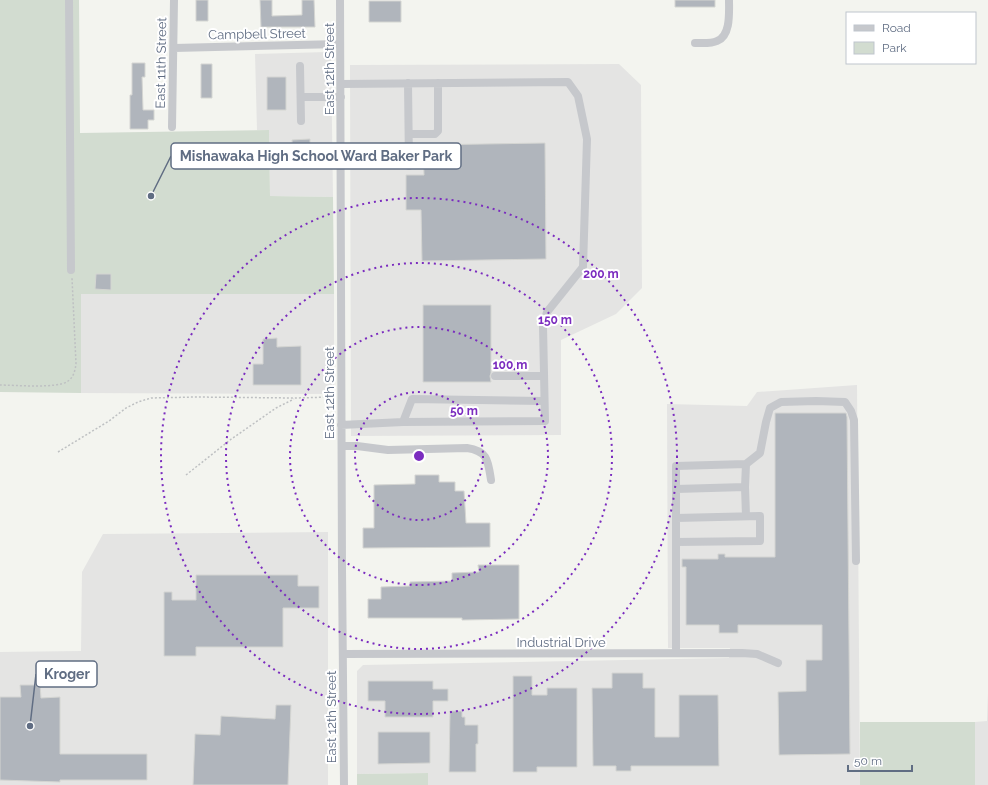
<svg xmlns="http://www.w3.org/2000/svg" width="988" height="785" viewBox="0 0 988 785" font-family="Raleway,sans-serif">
<rect width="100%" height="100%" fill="#f3f4ef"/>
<path fill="#e4e4e3" d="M327 52 331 56 333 197 270 196 269 130H257L255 54Z
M619 64 641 85 642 288 616 314 561 340V435L351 436 350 65Z
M80 294H334V394L81 393Z
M857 385 860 785H428V773L357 774V671L363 665 729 658 730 648H668L667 404 747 406 757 392Z
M328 532V785H0V652L81 651 82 572 103 534Z
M988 693V785H975V722L987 721Z"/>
<path fill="#d2dcd0" d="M0 0H79L80 133 269 130 270 196 333 197 334 294H81V393L0 392Z
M860 722H975V785H860Z
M428 773V785H357V774Z"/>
<path fill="#b0b5bc" stroke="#d4d5d2" d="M196 0H208V21H196Z
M260 0H272V16L302 15V0H314L315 27H261Z
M675 0H715V7H675Z
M369 1H401V22H369Z
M132 63H145V77H142L143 110H154V120H148V129H130V95H132Z
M201 64H212V98H201Z
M267 77H286V110H267Z
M310 139V157H293L292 140Z
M545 143 546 259 422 261 421 210H406V175H424L423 145Z
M96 274H111V290L95 289Z
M423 305H491V373L490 376 491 382H423Z
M277 338V347L301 346V385H253V364H263V339Z
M775 413H846L847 417 850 754 779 755 778 692 806 691V660H822V625H738V633H719V625H686V567H682V559H718V554H725V557H775Z
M415 475H439V482H455V491H464L466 523H490V547L363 548V528H374V485L415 484Z
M478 565H519V619L462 620V618H368V599H381V587L410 586V582L452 581V573L479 572Z
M196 575H298V586H319V608H283V647H196V656H164V592H172V600H196Z
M612 673H643V688H655V737H679V695H718L719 766H631V771H616V766H593L592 688H612Z
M513 676H532V695H547V688H577V767H537V772H513Z
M368 681H433V689H448V701H433V717H385V701H368Z
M20 685H40L41 698 60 697V754H147V780H60V782L0 780V697H21Z
M276 705H291L288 785H193L195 734 220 735 221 716 275 719Z
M450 711H462V717H465V725H478V744H476V772H449Z
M378 732H430V763L378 764Z"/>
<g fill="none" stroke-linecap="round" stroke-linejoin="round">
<path stroke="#bec0c2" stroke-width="1.5" stroke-dasharray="2 2" stroke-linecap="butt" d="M0 385C14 385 58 389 68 381 74 377 75 370 76 364L72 278
M58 452 109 421 126 408 138 402 151 398 196 397 295 398 333 397
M186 475 230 440 276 408 294 399"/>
<path stroke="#c6c8cc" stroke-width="8" d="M69 0 71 270
M340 0 342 569 344 785
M695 43C701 43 711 44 717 41 731 36 729 12 729 0
M174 48 340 44
M300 66 301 121
M408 83 409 166
M341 84 568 82 578 96 587 139 583 267 547 312 543 326 545 421 403 422
M301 97H341
M172 127 174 0
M409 134H435L438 131V83
M495 376H544
M341 425 403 422 412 399 544 401
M342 446H357L388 450 467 448C488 451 488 461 491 480
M745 487 746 464 760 453 766 422 770 408 781 402 816 401 845 402 851 411 854 420 856 561
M676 489V466L746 464
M676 542 760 541V516L676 518
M676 653V489L745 487 746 516
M343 654 742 653 757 654 778 663"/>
</g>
<g fill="none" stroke="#7b2cbf" stroke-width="2" stroke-dasharray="2 4">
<circle cx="419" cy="456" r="64"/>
<circle cx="419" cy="456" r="129"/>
<circle cx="419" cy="456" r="193"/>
<circle cx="419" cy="456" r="258"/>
</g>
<g text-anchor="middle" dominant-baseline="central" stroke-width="4" stroke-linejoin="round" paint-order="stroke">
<g font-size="13" fill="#606d83" stroke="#fff">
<text transform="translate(257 34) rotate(-1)">Campbell Street</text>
<text transform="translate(161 63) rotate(-89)">East 11th Street</text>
<text transform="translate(329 69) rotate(-90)">East 12th Street</text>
<text transform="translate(329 393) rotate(-90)">East 12th Street</text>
<text x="561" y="642">Industrial Drive</text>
<text transform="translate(331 717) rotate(-90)">East 12th Street</text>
</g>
</g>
<circle cx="419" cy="456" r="6" fill="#7b2cbf" stroke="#fff" stroke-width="2"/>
<g font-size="12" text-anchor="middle" font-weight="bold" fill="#7b2cbf" stroke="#fff" stroke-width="4" stroke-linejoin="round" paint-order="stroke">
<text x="601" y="278">200 m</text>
<text x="555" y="324">150 m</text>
<text x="510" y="369">100 m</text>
<text x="464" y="415">50 m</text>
</g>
<path fill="none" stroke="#606d83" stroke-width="1.5" d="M151 196L171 156M30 726L36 674"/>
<g fill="#606d83" stroke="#fff" stroke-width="1.5">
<circle cx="151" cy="196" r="4"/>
<circle cx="30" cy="726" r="4"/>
</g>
<g fill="#fff" stroke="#606d83" stroke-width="1.5">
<rect x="171" y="143" width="290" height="26" rx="4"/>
<rect x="36" y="661" width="61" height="26" rx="4"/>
</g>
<g font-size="14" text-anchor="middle" font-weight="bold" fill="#606d83">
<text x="316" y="161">Mishawaka High School Ward Baker Park</text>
<text x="67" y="679">Kroger</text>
</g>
<rect x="846" y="12" width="130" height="52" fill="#ffffff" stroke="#bfc5cd"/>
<rect x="854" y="25" width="20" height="6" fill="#c6c8cc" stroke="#bfc5cd"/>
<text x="882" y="32" font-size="12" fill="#606d83">Road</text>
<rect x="854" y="42" width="20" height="12" fill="#d2dcd0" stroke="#bfc5cd"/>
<text x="882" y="52" font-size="12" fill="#606d83">Park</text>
<path d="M848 765v6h64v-6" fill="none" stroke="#606d83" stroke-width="2"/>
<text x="854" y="765" font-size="12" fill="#606d83" stroke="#ffffff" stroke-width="3" paint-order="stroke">50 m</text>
</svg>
